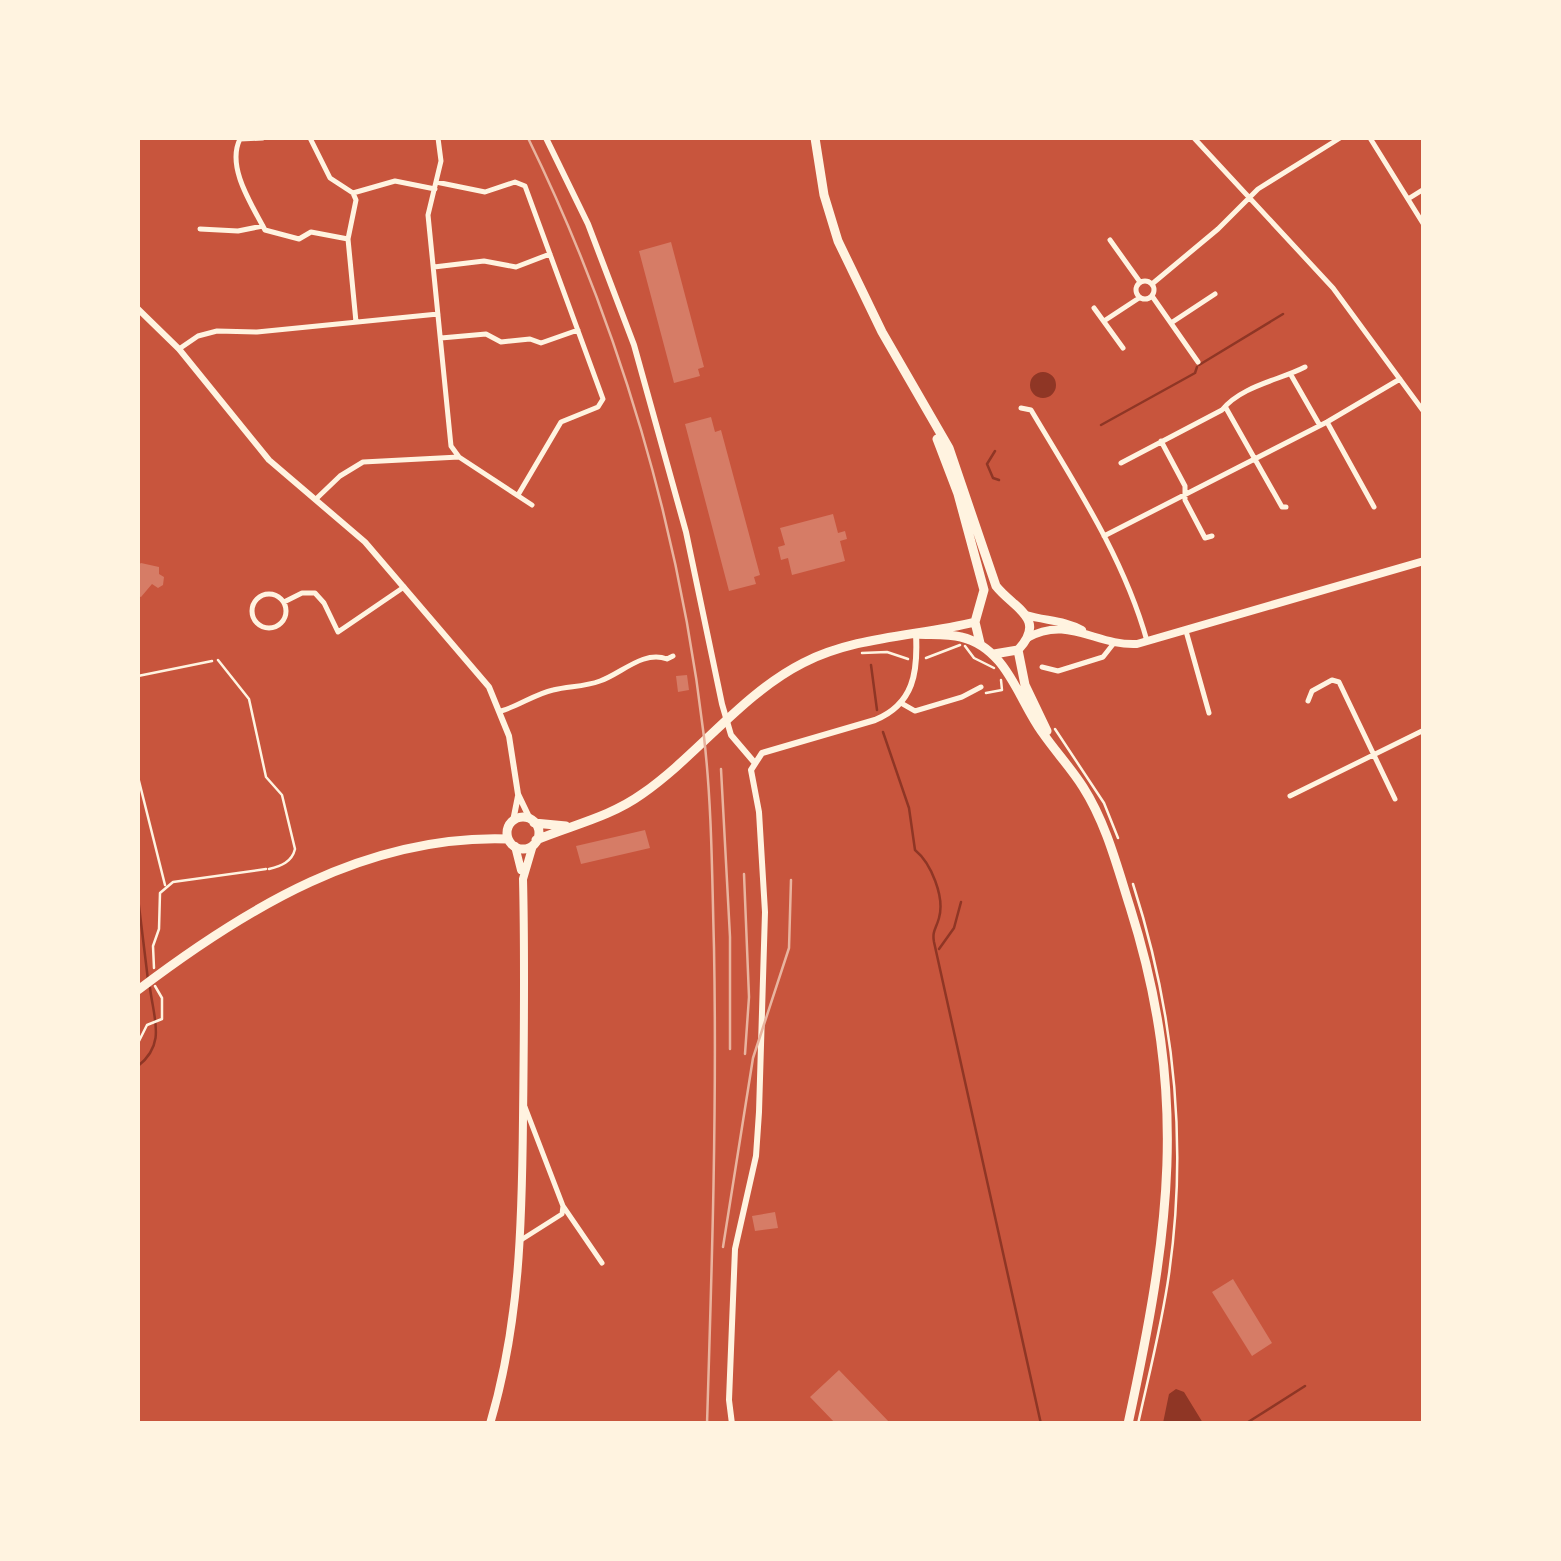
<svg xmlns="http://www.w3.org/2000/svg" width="1561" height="1561" viewBox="0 0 1561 1561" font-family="'Noto Serif',serif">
<rect width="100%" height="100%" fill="#c8553d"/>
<path fill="#8f3625" d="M1030 385a13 13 0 1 1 26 0a13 13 0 1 1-26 0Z
M1176 1389 1184 1392 1203 1423H1163L1169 1394Z"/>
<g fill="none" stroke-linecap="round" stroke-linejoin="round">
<path stroke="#8f3625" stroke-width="2.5" d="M1199 365 1283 314
M1101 425 1195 373 1197 367
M995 451 987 464 993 478 999 480
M871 665 877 710
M883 732 909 808 915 850C931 863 945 897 939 918 936 929 932 931 934 942L1041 1424
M138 898 148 980
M939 949 954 928 961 902
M138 1066C166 1044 154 1020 150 988
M1245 1424 1305 1386"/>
</g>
<path fill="#d67c66" d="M671 242 704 367 698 369 700 376 674 383 639 251Z
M711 417 715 432 721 430 760 575 754 577 756 584 729 591 685 424Z
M833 514 838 533 845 531 847 539 840 541 845 561 792 575 788 558 781 560 778 547 785 545 780 528Z
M141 563 159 567V574L164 577 163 585 158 588 152 584 141 597 138 596V565Z
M687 675 689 690 678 692 676 676Z
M645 830 650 848 581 864 576 846Z
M775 1212 778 1228 755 1231 752 1216Z
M1233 1279 1272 1343 1252 1356 1212 1292Z
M839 1370 891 1424H836L810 1397Z"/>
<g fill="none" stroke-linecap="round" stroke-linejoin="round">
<path stroke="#fff3e0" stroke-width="2.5" d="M965 646 974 658 994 668
M862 653 887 652 908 659
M926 658 960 645
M138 676 212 661
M986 693 1002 690 1001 680
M1055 729 1104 803 1118 838
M138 777 165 885
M1133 884C1174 1012 1188 1141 1169 1274 1162 1324 1149 1374 1138 1424
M154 968 153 946 159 929 160 893 173 882 266 869
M138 1043 147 1025 162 1019V998L155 986"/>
<path stroke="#fff3e0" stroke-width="2.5" d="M218 660 249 699 266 777 282 795 295 849C292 862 281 866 269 869"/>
<path stroke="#fff3e0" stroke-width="5" d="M263 138 240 139C226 167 252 205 265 230L299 239 311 232 348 239
M310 138 330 178 353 193 356 200 348 239 356 322
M438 138 441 161 428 215 451 446 459 457
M1194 138 1333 288 1424 412
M1370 138 1424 225
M436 182 485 192 515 182 525 186 603 399 598 407 561 422 518 495
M353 193 395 181 435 189
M1408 199 1424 189
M200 229 238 231 263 226
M1110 240 1140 282
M434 267 484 261 516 267 550 254
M1136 290a9 9 0 1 1 18 0a9 9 0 1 1-18 0Z
M1152 284 1218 229 1258 189 1340 138
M1152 296 1198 362
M1094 308 1123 348
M1104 321 1139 298
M1171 323 1215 294
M441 338 486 334 501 342 530 339 541 343 578 330
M179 349 198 336 217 331 257 332 438 314
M1291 375 1319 424
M1021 408 1031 410C1075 484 1124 558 1147 641
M1226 408 1282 507H1286
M1327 422 1374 507
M1161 441 1185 486V500L1205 538 1212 536
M1121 463 1222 410C1241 386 1280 380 1305 367
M316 499 340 476 363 462 459 457 532 505
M1104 536 1327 422 1400 379
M252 611a17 17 0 1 1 34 0a17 17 0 1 1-34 0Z
M284 602 302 593H315L324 603 338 632 404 587
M1186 631 1209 713
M1042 667 1058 671 1103 657 1114 643
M1308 701 1312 691 1332 680 1339 682 1395 799
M901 703 915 711 962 697 981 687
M501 711C519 706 535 694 553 690 569 686 584 687 600 681 621 674 643 650 667 659L673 656
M1290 796 1424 730
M563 1206 602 1263
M521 1240 562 1214 563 1206 525 1107"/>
<path stroke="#fff3e0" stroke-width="6" d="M546 138 588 224 634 345 686 532 722 704 731 735 754 762
M138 309 179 349 269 460 365 542 489 687 509 736 518 794 530 819
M513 821 518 796
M732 1424 729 1400 735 1249 756 1156 759 1112 765 912 759 812 751 770 762 753 875 720C914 704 918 672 916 634"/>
<path stroke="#fff3e0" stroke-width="8" d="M1026 615C1046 621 1064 620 1082 630
M1027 638C1068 615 1096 646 1137 644L1424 561
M515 846 521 870
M490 1424C520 1323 522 1223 523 1118 524 1039 525 959 523 879L533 845"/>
<path stroke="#fff3e0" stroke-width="9" d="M815 138 824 195 838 241 882 332 949 448 996 586C1013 608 1048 618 1018 650L994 654
M937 439 958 494 984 590 975 622 980 643
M916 634C930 635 947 634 961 637 1007 648 1018 699 1042 732 1055 751 1071 768 1083 787 1106 823 1117 866 1130 907 1190 1097 1169 1234 1128 1424
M1018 650 1025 685 1047 731
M507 833a16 16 0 1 1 32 0a16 16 0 1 1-32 0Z
M534 823 566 826
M536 840C572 825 610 817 642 794 698 755 742 694 803 663 855 636 919 636 975 622
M138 990C246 908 367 834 508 839"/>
<path stroke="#e9b49f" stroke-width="2.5" d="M528 138C619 324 680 531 704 737 712 806 712 877 714 948 717 1106 712 1265 707 1424
M721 769 730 937V1049
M744 874 749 997 745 1054
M723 1247 753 1058 789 948 791 880"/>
</g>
<rect width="1561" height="1561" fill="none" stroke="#fff3e0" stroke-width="280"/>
</svg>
